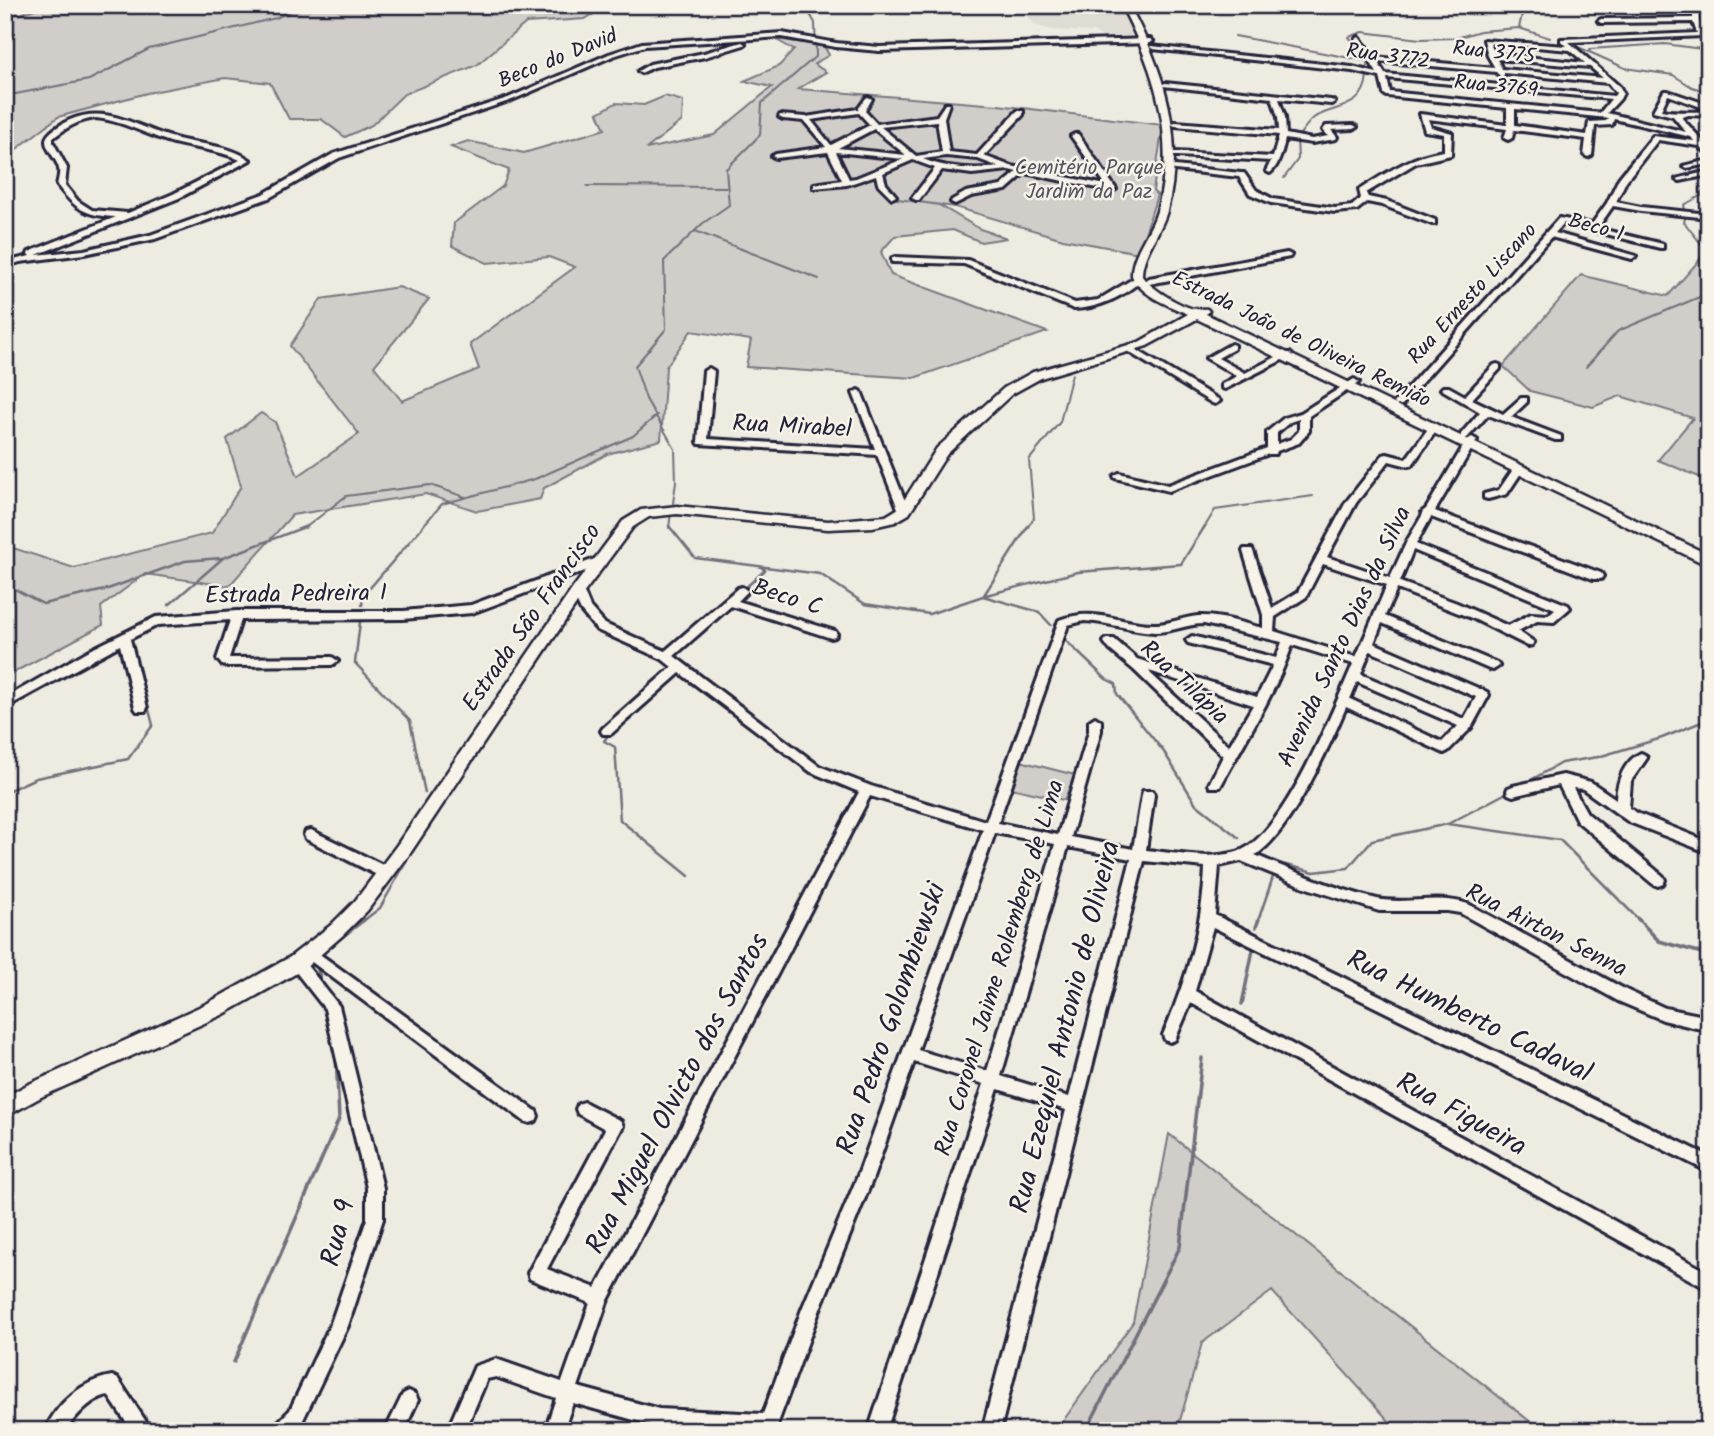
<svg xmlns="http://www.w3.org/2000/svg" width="1714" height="1436" viewBox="0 0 1714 1436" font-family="Kalam,sans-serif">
<rect width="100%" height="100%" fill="#eeebe1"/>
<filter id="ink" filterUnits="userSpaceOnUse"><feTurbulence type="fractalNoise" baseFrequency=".0143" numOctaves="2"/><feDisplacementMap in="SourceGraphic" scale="14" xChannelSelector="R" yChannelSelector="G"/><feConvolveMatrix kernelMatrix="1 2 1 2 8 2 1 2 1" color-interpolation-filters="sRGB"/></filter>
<g filter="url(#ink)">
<path fill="#dfdcd4" d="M1031 5H1118L1134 36 1103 37 1094 32 1052 30 1035 25 1027 16Z"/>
<path fill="#d1cdc9" stroke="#7a7882" stroke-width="2" d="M45 5H608L585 19 526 23 477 65 404 94 372 125 345 137 321 119H289L270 83 225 78 147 93 58 117 5 158V15L21 14Z
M775 39 824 46 829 55 814 64 826 72 798 89 998 105 1163 125 1153 191 1157 195 1139 253 1063 239 955 207 891 198 939 205 980 229 1007 238 981 242 953 230 895 236 881 252 891 275 1047 332 914 378 746 367 751 340 691 331 666 367 661 440 607 454 544 488 540 499 477 511 426 494 292 515 229 586 145 574 101 607 103 625 5 677V534L13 548 74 568 212 533 241 486 227 439 261 413 275 422 298 476 359 434 290 346 321 299 399 287 429 299 374 366 402 401 479 369 470 344 575 267 549 257 487 263 452 246 454 223 503 186 509 170 451 147 468 141 524 153 605 129 598 113 616 103 644 105 665 96 683 101 682 121 646 149 714 135 772 87 744 81 779 66 794 50Z
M1709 249V481L1658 460 1693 418 1620 396 1593 407 1530 391 1503 366 1581 275 1668 296Z
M1020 761 1075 775 1064 800 1011 788Z
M1169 1134 1542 1431H1398L1272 1291 1202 1343 1177 1431H1056L1133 1322Z"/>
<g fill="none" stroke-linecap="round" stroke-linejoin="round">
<path stroke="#716f7b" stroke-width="2" d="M1524 5 1519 28 1550 38
M1235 36 1366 61
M1576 46 1625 68 1673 75 1692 87 1709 92
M1590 49 1665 44 1709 50
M1367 68V61L1349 37 1363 32 1420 39 1456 38 1480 31 1519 28
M5 96 89 80 149 49 276 18 304 5
M1284 178 1298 159 1297 138C1302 132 1308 122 1315 117 1337 105 1364 109 1367 76
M587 186 727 187
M1685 210 1684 205 1702 195 1700 189 1709 182
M1686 215 1684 222 1709 254
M695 231 819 279
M1586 367 1618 331 1709 293
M673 503 676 482 675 449 646 399 635 366 666 329 664 261 702 224 729 205 726 169 760 135 762 103 816 56 815 23 805 5
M305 528 346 496 430 485 465 497
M421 528 442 504 535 479 633 436 657 415
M669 528 671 512
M1027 528 1034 518 1029 460 1060 422 1072 374
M1204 528 1215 510 1313 496"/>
<path stroke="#716f7b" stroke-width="2.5" d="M669 526 695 558 820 574 865 604 929 614 983 596 1039 612 1051 625
M5 584 43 604 105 590 185 561 221 558
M743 590 765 570 761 567
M984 595 1028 526
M986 595 1078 572 1181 564 1205 526
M169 605 223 558 307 526
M362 605 363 596 423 526
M360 622 355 663 410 721 425 793
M1062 637 1106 679 1116 684 1117 694 1164 752 1196 804 1239 838
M611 731 604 741 615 747 620 820 689 876
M1522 785 1561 763 1598 757 1662 738 1709 719
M5 792 36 778 128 759 153 725 130 639
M1448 824 1560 840 1640 921
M1266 860 1314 872 1348 868 1372 840 1448 824 1510 791
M363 921 380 908 417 843
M1258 921 1274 874"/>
<path stroke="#716f7b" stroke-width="3.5" d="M1638 919 1659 941 1709 955
M1256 927 1259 919
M325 950 365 919
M316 962 322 986
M1242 1004 1254 945
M234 1362 339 1119 336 1054
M1086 1431 1180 1247 1202 1058"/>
<g stroke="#22223b" stroke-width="6">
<path id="minor" d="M1593 5H1599V8L1594 9Z
M1693 5H1699V20L1703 36 1569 42 1620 87 1623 93 1620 99 1607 113 1686 132 1673 116 1653 111 1664 91H1668L1709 105V110L1668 95 1661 110C1677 113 1692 111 1709 112V116L1689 115 1681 117 1709 148V155L1699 146 1658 140 1626 181 1616 202 1641 207 1709 214V218L1641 211 1613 206 1599 226 1609 231 1663 244V248H1660L1564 223 1555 233 1636 256 1632 259 1551 237 1402 405H1396L1394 403 1559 218 1592 224 1607 203 1619 178 1653 136 1694 141 1691 137 1614 119 1612 125 1595 126 1592 155 1588 157 1584 155 1586 139 1514 130 1512 138 1508 140 1504 138 1507 129 1428 119 1431 127 1452 133 1451 155 1416 163 1366 193 1368 197 1387 201 1435 220V224H1432L1382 205 1367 202 1357 210 1335 212 1271 203 1250 194 1239 177 1175 170 1171 168 1175 166 1241 173H1244L1256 190 1273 199 1335 208 1352 206 1361 198 1359 190C1386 173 1412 155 1444 151V134L1425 131 1420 114 1507 125V108L1387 96 1384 94 1380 77 1352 71 1153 49 1150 47 1151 46 1352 67 1377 73 1356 39 1359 37 1374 57 1495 68 1488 56 1484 40 1566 46 1561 41V39L1697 33 1693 22 1601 23 1598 21 1601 19 1693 18ZM1490 43 1570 50 1585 63 1495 54ZM1497 59 1590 67 1603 78 1502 69ZM1377 61 1496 72 1501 77 1504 75V73L1608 83 1616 93 1614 96 1385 74ZM1387 78 1611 99 1600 113 1390 92ZM1515 109 1608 118 1606 121 1589 122 1587 135 1515 125Z
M782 33 836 43 879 47 1150 39 1153 41 1150 43 879 51 836 47 782 37 645 46 613 56 512 100 339 158 269 198 155 239 84 254 20 262 5 267V262L30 256 28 254 29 252 116 217C86 216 75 209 57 185 58 180 60 174 59 169 58 159 40 145 48 135 53 129 63 123 70 120 109 103 141 130 178 139 201 145 230 145 250 160L179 198 36 255 84 250 150 235 263 194 333 154 508 98 609 54 642 43ZM96 118C123 121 145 134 170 142 193 149 218 149 240 160L173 194 128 213 92 210 78 201 65 185 67 168 53 142V138C67 127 79 120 96 118Z
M742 42 745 44 744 45 705 57 654 67 641 73 638 71 650 64 704 53Z
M1165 83 1331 100 1335 102 1331 104 1279 99 1285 117 1286 134 1312 139 1328 136 1323 130 1326 126 1353 125 1357 127 1353 129 1331 130 1337 137 1336 139 1312 143 1285 139C1283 150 1279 166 1270 173L1266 171 1271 161 1177 156H1174V152L1273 157 1279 135 1175 126 1171 124 1175 122 1279 130 1278 117 1272 98 1163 86 1162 85Z
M868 97 872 99 865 111 877 124 937 116 945 104H949L944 118 949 152 977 155 1017 111H1023V115L984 156 1011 166 1106 185 1071 136 1075 134H1078L1116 189 1112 191 1025 173 1006 190 971 196 955 204 951 202 952 200 966 192 1001 186 1017 172 1009 170 972 174 942 170 919 200H916L912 198 935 168 913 160 883 173 886 184 896 196 892 198 878 184 876 175 847 185 814 188V184L842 180 828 152 776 158 772 156 776 154 826 147 804 121 783 119 779 117 780 115 806 117 858 109 866 98ZM859 113 870 125 831 145 811 120ZM937 121 942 152 916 156 881 127ZM874 129 906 155 838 148ZM836 152 903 159 856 178 849 179ZM946 156 978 159 999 167C973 170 948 169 923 159Z
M1709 160V164L1687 168 1683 166Z
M1709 171V175L1680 181 1676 179Z
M1287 253 1291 255 1290 257 1149 284 1145 281 1149 278Z
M895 257 968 260 1075 303 1098 300 1136 277 1143 279C1124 296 1100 308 1074 309L964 264 892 262V258Z
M1231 344 1234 345V349L1218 358 1245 373 1284 353H1290L1292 355 1225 389 1222 388V384L1237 376 1206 358Z
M1130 346 1218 399 1220 401 1215 404 1212 403 1127 351V347Z
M1497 364 1500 365V369L1472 399 1503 414 1521 398H1527V402L1511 417 1561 436V440H1555L1488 415 1467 438H1461V434L1480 412 1441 389 1443 387H1449L1465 396 1494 365Z
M709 368 714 371 708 439 875 449 853 393 858 390 861 391 909 511 908 513 904 514 899 511 877 455 699 444 698 442 704 371Z
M1354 379 1359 382 1357 384 1309 416V431L1299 443 1277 451 1276 454H1269L1169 491 1115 478 1114 476 1119 473 1168 485 1267 448V432L1284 418 1301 413ZM1299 419V431L1291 439 1277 444V433L1290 422Z
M1433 425 1438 428 1412 465 1408 466 1389 461 1356 503 1327 557 1390 578 1407 541 1423 514 1422 512 1426 509 1467 440 1472 437 1477 440 1435 511 1601 573 1603 576 1601 579H1593L1431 517 1416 544 1568 605 1570 608 1554 622 1537 621 1518 631 1534 642 1532 645 1528 646 1474 619 1397 589 1385 616 1497 663 1499 666 1493 670 1489 669 1382 623 1374 643 1487 692 1489 695 1471 728 1448 751 1444 753 1346 707C1330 745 1289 836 1255 855 1294 871 1335 889 1377 899 1407 905 1438 894 1468 904L1628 991 1665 1008 1709 1017V1031L1663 1020 1618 1001 1460 913 1447 911H1379L1307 888 1241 861 1219 866 1215 915 1709 1156V1172L1213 927 1195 991 1709 1273V1290L1191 1003 1175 1040 1170 1042 1165 1040 1163 1035C1186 981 1203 926 1205 867L1144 861 1000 1431H982L1066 1110 998 1089 886 1431H868L984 1084 914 1062 873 1178 820 1309 775 1431 659 1427 573 1403 563 1431H545L556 1398 496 1377 487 1379 465 1431H447L475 1366 496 1359 562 1382 590 1303 530 1279 528 1273 605 1129 578 1114 576 1109 578 1104 584 1102 621 1121 623 1126 547 1269 596 1288 859 792 811 772 680 673 611 734H603L601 731 603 728 672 667 662 659 597 630 581 611 572 591 574 588H582L590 607 605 624 665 651 738 588 742 587 748 591 738 601 835 631 837 634 835 637 831 638 731 606 674 656 819 766 871 786 986 821 1059 620C1096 606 1119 624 1155 624 1170 624 1184 617 1198 616 1219 615 1242 623 1263 628V615L1243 551 1244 549H1252L1253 551 1272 608 1298 592 1346 502 1383 455 1387 454 1406 459 1430 426ZM1413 550 1555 609 1548 615 1531 614 1508 626 1457 603 1400 582ZM1323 564 1387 585 1356 657 1274 631 1275 617 1306 597ZM1084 621C1108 622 1131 631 1155 632 1172 632 1187 624 1204 624L1282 642 1276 658 1192 636 1186 640 1188 643 1273 665 1257 697 1137 659 1114 639H1106L1104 642 1110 650 1134 670 1223 756 1209 784 1210 787H1220C1245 740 1275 695 1292 645L1353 664C1334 707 1283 838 1237 852 1207 860 1176 853 1146 850L1154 795 1153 791H1143L1142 795 1133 849 1071 837 1101 731V721L1095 717 1089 721V731L1058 835 998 823 1068 625ZM1370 651 1476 697 1464 719 1361 674ZM1149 671 1253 705 1229 746 1151 674ZM1357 682 1458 726 1442 742 1350 699ZM870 796 983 830 857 1178 802 1309 763 1414 659 1409 578 1387 607 1302ZM995 833 1055 844 987 1071 918 1050ZM1068 847 1131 859 1069 1097 1001 1076Z
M1518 467 1523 470 1507 494 1488 499 1484 498V494L1499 490 1514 468Z
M600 557 604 558 605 561 604 564 472 613 403 619 241 620 229 658 332 657 338 661 332 665 226 666 222 665 217 659 230 620 158 625 130 639 147 708 145 711H137L135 708 120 645 5 708V698L86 652 156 617 237 611H403L471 605Z
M1641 753 1645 755 1647 758 1631 781 1629 808 1639 814 1709 842V853L1629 822 1583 789 1573 788 1587 813 1663 876 1665 880 1663 884 1658 886 1653 884 1577 821 1559 785 1513 796 1508 794 1507 791 1508 788 1513 786 1563 775 1591 782 1616 799C1617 781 1624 761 1641 753Z
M311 830 391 869 393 873 391 877 386 878 381 877 306 839 304 835 306 831Z
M310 947 536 1111 538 1116 536 1121 530 1123 524 1121 305 957 303 953 305 949Z
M297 957 302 959 339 1006 383 1188V1219L348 1326 302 1422 294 1431H272L275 1425 290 1410 331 1323 367 1219V1188L325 1009 292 967 290 963 292 959Z
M112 1376 118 1379 152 1431H132L108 1395C90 1399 76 1416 65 1431H45C56 1404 83 1380 112 1376Z
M409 1391 415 1394 418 1400 404 1431H385L403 1394Z"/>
</g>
<g stroke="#22223b" stroke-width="5">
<path id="major" d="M1121 5H1129C1164 70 1186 137 1167 211 1161 233 1142 253 1142 276 1149 287 1182 308 1196 309 1200 310 1203 308 1207 309L1209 311 1206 314 1709 555V566L1197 319 1147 346 1041 378 1012 394 947 454 909 514 895 522 873 527 828 529 677 514 649 517 633 527 583 594 409 855 367 911 343 935 304 969 222 1015 41 1097 5 1117V1097L27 1085 208 1003 290 957 331 925 355 901 397 845 573 588 623 521 641 510 677 506 828 521 886 516 899 508 937 448 1004 388 1033 372 1139 342 1188 314C1168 305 1143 297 1132 276 1131 253 1151 233 1157 211 1177 138 1155 70 1121 5Z"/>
</g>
<use href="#minor" fill="#f7f3e8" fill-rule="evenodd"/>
<use href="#major" fill="#f7f3e8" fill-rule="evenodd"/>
</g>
</g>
<g text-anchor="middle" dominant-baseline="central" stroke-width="5" stroke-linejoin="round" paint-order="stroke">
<g font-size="21" fill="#22223b" stroke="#f7f3e8">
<text transform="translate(1494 53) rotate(6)">Rua 3775</text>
<text transform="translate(1388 57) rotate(8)">Rua 3772</text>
<text transform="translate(558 59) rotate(-22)">Beco do David</text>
<text transform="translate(1496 87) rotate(6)">Rua 3769</text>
<text transform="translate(1596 228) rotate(15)">Beco 1</text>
<text transform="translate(1473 294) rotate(-48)">Rua Ernesto Liscano</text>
<text transform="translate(1301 340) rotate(26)">Estrada João de Oliveira Remião</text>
</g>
<g font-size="21" fill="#575566" stroke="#f7f3e8">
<text x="1089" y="168">Cemitério Parque<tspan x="1089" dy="24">Jardim da Paz</tspan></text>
</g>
<g font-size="24" fill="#22223b" stroke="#f7f3e8">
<text transform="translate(792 427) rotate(3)">Rua Mirabel</text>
<text transform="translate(296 595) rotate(-1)">Estrada Pedreira I</text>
<text transform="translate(787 598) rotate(18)">Beco C</text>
<text transform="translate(532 618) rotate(-55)">Estrada São Francisco</text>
<text transform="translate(1345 637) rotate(-65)">Avenida Santo Dias da Silva</text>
<text transform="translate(1184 683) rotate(43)">Rua Tilápia</text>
<text transform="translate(1546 931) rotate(27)">Rua Airton Senna</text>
<text transform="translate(1000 968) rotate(-73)">Rua Coronel Jaime Rolemberg de Lima</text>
</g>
<g font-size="28" fill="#22223b" stroke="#f7f3e8">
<text transform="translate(1469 1017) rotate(26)">Rua Humberto Cadaval</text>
<text transform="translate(892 1019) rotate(-71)">Rua Pedro Golombiewski</text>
<text transform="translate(1066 1027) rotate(-76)">Rua Ezequiel Antonio de Oliveira</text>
<text transform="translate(678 1094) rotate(-62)">Rua Miguel Olvicto dos Santos</text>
<text transform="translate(1461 1115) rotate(29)">Rua Figueira</text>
<text transform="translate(339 1233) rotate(-76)">Rua 9</text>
</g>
</g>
<rect width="1714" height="1436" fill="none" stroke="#f7f3e8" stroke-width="28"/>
<rect x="14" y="14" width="1686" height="1408" fill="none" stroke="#22223b" stroke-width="2.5" filter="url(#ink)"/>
</svg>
